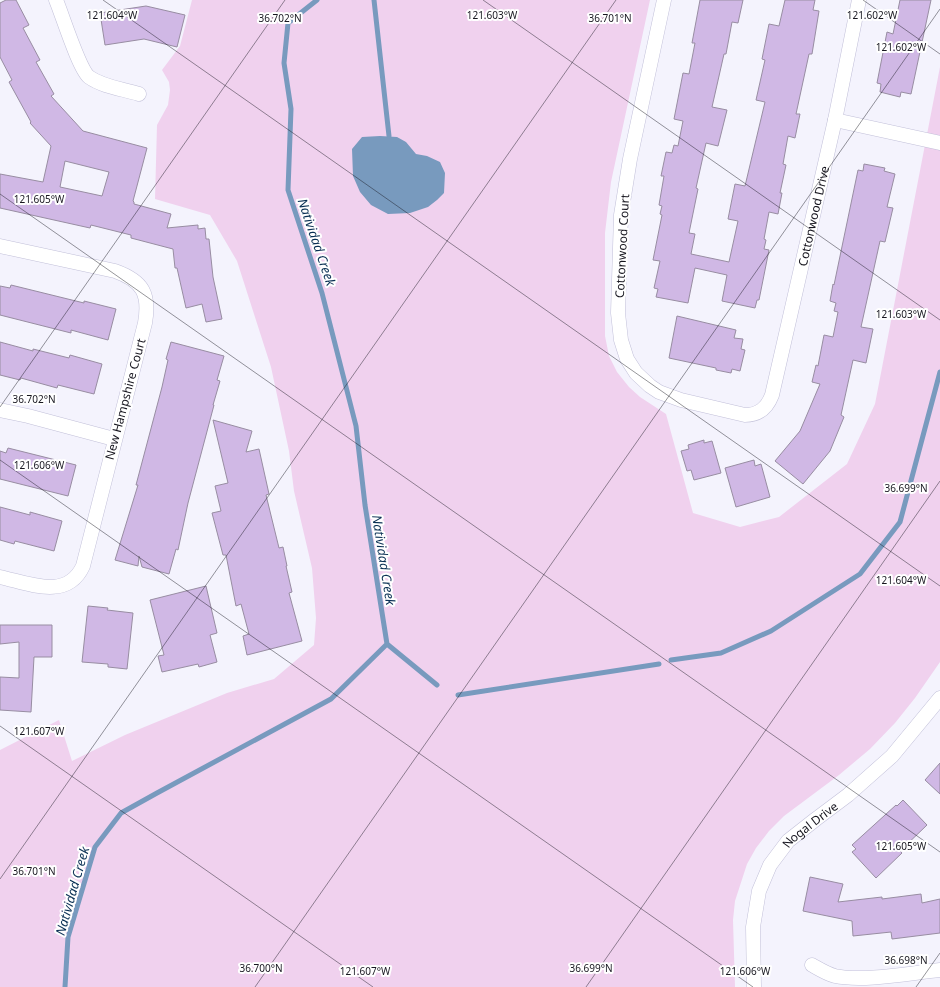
<svg xmlns="http://www.w3.org/2000/svg" width="940" height="987" viewBox="0 0 940 987" font-family="'Noto Sans',sans-serif">
<rect width="100%" height="100%" fill="#f4f3fd"/>
<path fill="#f0d1ee" d="M192 0H650L611 182 605 233V336L609 356 617 372 629 387 640 397 666 414 693 513 740 527 779 517 847 464 875 404 940 67V662L915 698 895 723 870 749 839 775 784 816 769 831 756 848 747 864 735 901 733 920 735 987H0V750L59 720 72 761 125 735 227 693 274 679 314 645 316 618 312 568 294 491 289 451 271 367 237 261 210 215 155 199 157 125 168 105 170 90 169 82 162 70 180 46Z"/>
<path fill="#789abe" d="M380 136 397 137 406 142 416 154 427 156 440 162 445 173 444 193 437 200 428 207 410 213 388 214 371 205 360 192 353 176 352 149 362 137Z"/>
<g fill="none" stroke-linecap="round" stroke-linejoin="round">
<path stroke="#789abe" stroke-width="5" d="M317 0 288 23 284 63 291 109 288 190 322 293 356 426 365 505 387 644
M374 0 389 136
M387 644 437 685
M671 660 721 653 771 631 860 574 900 522 940 372
M458 695 659 664
M65 987 68 937 95 847 121 813 157 793 331 699 387 644"/>
</g>
<path fill="#d0b8e5" stroke="#988da2" fill-rule="evenodd" d="M6 0H16L29 25 23 28 40 60 36 62 54 94 51 96 83 131 147 148 133 201 134 202V204L171 214 167 228 198 225V229L205 228 206 239H209L213 277 222 319 206 322 202 304 186 308 177 268H175L173 249 131 238V235L91 225 90 228 0 208V174L43 182 51 146 30 123 31 122 9 82 12 80 0 57V3ZM65 161 109 172 102 196 60 187Z
M700 0H743L738 23 732 22 726 54H724L712 107 727 110 718 146 706 143 696 188 698 189 689 233 695 234 691 254 729 262 738 221 728 219 735 184 745 186 765 102 756 100 765 60 762 59 769 24 779 26 785 0H815L813 10 819 11 812 54H809L796 114H800L795 138 788 136 783 164 786 165 780 193H782L778 214 769 212 764 239 766 240 764 249 769 250 759 300H757L755 308 722 301 727 275 695 268 688 303 656 297 658 289 654 288 660 261 653 260 662 215 660 214 662 206 659 205 664 176H661L666 152 672 153 674 145 678 146 683 121 674 119 683 73 689 74 695 43H692Z
M900 0H931L911 94 901 92 900 97 880 92 881 84 877 83 887 32 893 34Z
M146 6 185 15 177 47 144 39 105 45 100 13Z
M864 164 885 168 884 171 895 174 887 207 893 208 885 242 880 241 861 327 873 329 866 363 853 360 841 415 844 417 830 451 803 484 775 461 800 431 820 384 812 382 816 365 818 366 824 335 833 337 838 312 834 311 836 303 830 301 833 284 834 285 858 170 863 171Z
M11 285 84 303V301L116 309 108 340 71 330V333L0 315V286L10 288Z
M677 316 736 330 734 338 743 339 741 349 745 350 740 371 732 369 731 373 716 370V368L669 358Z
M0 342 33 351V349L69 358 70 355 102 364 94 394 58 385 57 388 21 378 20 380 0 375Z
M171 342 224 356 217 380 220 381 213 405H214L188 503 178 550 176 549 169 574 142 567 139 556 138 566 115 560 138 485H136L162 387 168 360 166 359Z
M213 420 252 431 246 452 259 449 269 494 266 495 279 548 283 547 287 566H286L292 592 289 593 302 641 247 655 243 636 249 634 241 604 236 606 226 555H223L212 513 221 511 215 486 228 483Z
M704 440V443L712 441 721 473 694 480 691 470 687 471 681 451 689 449 688 445Z
M8 448 76 465 68 496 0 479V451L6 453Z
M754 460 755 466 761 464 770 497 736 507 725 468Z
M0 507 30 515V512L62 521 54 551 15 541 14 544 0 540Z
M206 586 217 633 210 635 217 662 199 667 198 664 162 672 158 656 164 655 150 600Z
M88 606 108 608 107 610 133 613 127 669 108 667V664L82 662Z
M0 625H52V657H34L31 712 0 710V677L19 678V642L0 644Z
M940 763V794L925 780Z
M903 800 927 825 900 851 902 853 876 878 852 852 856 849 852 845 896 805 897 806Z
M810 877 843 884 838 902 882 897V899L921 894 922 903 940 899V933L892 939 891 932 853 936 852 921 803 911Z"/>
<g fill="none" stroke-linecap="round" stroke-linejoin="round">
<g stroke="#c2c0d9" stroke-width="15">
<g id="minor">
<path d="M56 0C62 14 79 69 89 77 103 87 123 89 139 94"/>
<path id="s1" d="M664 0 630 159 621 215 618 313 621 340 627 359 636 373 650 386 659 392 681 400 745 415C759 415 767 408 772 395L835 120 859 0"/>
<path d="M835 120 940 143"/>
<path d="M0 246 115 271C143 281 150 294 145 323L83 566C67 601 28 583 0 577"/>
<path d="M0 410 28 416 114 439"/>
<path d="M812 965C819 969 827 974 835 976 864 982 910 973 940 970"/>
<path id="s2" d="M754 987 753 927 759 891 770 865 788 841 816 819 848 795 892 756 940 698"/>
</g>
</g>
<use href="#minor" stroke="#fff" stroke-width="14"/>
</g>
<path fill="none" stroke="#17161f" stroke-width="1" stroke-opacity="0.45" d="M103 0 940 586M483 0 940 320M863 0 940 54M0 194 940 852M0 407 285 0M0 460 753 987M0 726 373 987M0 879 616 0M255 987 940 9M586 987 940 481M916 987 940 953"/>
<g text-anchor="middle" dominant-baseline="central" stroke-width="4" stroke-linejoin="round" paint-order="stroke">
<g font-size="12" fill="#17161f" stroke="#fff">
<text stroke="none"><textPath href="#s1" startOffset="720">Cottonwood Drive</textPath></text>
<text transform="translate(622 246) rotate(-87)">Cottonwood Court</text>
<text transform="translate(125 399) rotate(-75)">New Hampshire Court</text>
<text stroke="none"><textPath href="#s2" startOffset="182">Nogal Drive</textPath></text>
</g>
<g font-size="13" font-style="italic" fill="#0a3054" stroke="#fff">
<text transform="translate(317 242) rotate(71)">Natividad Creek</text>
<text transform="translate(384 560) rotate(81)">Natividad Creek</text>
<text transform="translate(72 891) rotate(-74)">Natividad Creek</text>
</g>
</g>
<g font-size="10" text-anchor="middle" fill="#17161f" stroke="#fff" stroke-width="4" stroke-linejoin="round" paint-order="stroke">
<text x="112" y="19">121.604°W</text>
<text x="492" y="19">121.603°W</text>
<text x="872" y="19">121.602°W</text>
<text x="280" y="22">36.702°N</text>
<text x="610" y="22">36.701°N</text>
<text x="901" y="51">121.602°W</text>
<text x="39" y="203">121.605°W</text>
<text x="901" y="318">121.603°W</text>
<text x="34" y="403">36.702°N</text>
<text x="39" y="469">121.606°W</text>
<text x="906" y="492">36.699°N</text>
<text x="901" y="584">121.604°W</text>
<text x="39" y="735">121.607°W</text>
<text x="901" y="850">121.605°W</text>
<text x="34" y="875">36.701°N</text>
<text x="906" y="964">36.698°N</text>
<text x="261" y="972">36.700°N</text>
<text x="591" y="972">36.699°N</text>
<text x="365" y="975">121.607°W</text>
<text x="745" y="975">121.606°W</text>
</g>
</svg>
